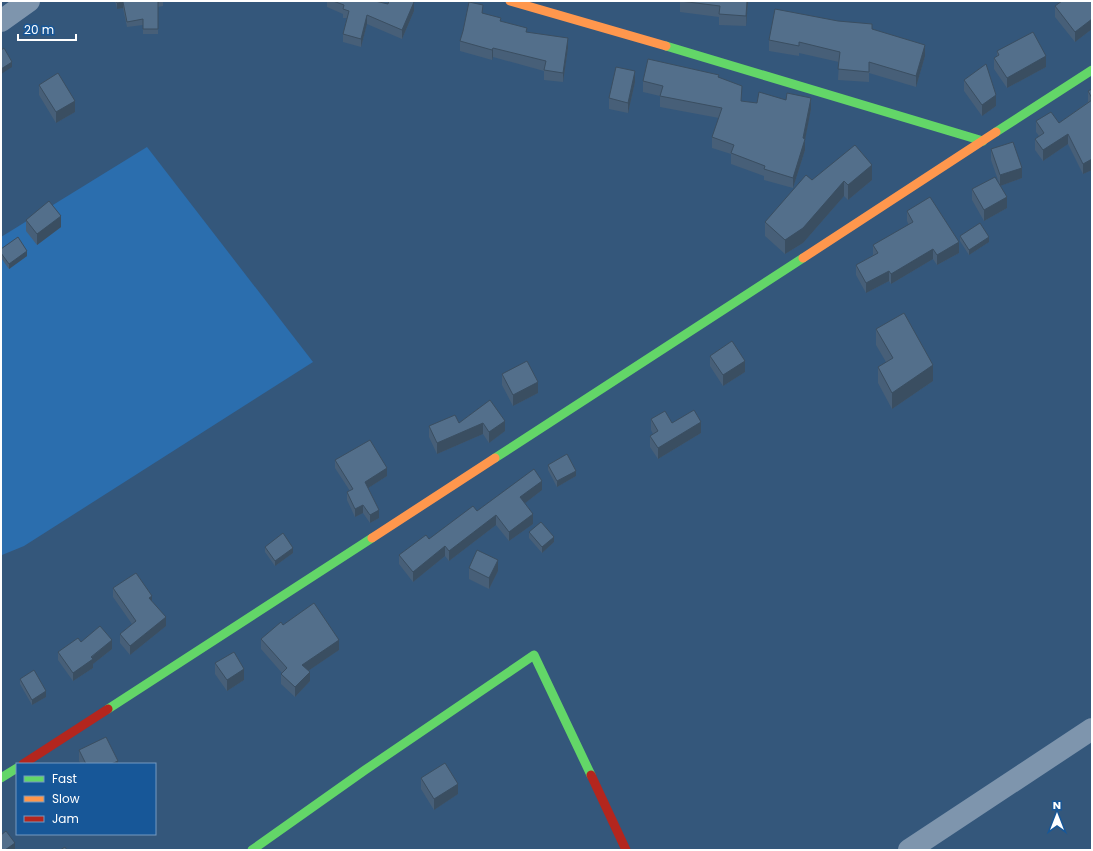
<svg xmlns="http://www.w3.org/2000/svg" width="1093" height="851" viewBox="0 0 1093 851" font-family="Poppins,sans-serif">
<rect width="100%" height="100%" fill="#34577b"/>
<path fill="#2b6eae" d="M147 147 313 362 24 546 2 555 1 237Z"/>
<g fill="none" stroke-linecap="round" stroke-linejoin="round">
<path stroke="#7e95ad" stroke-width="22" d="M1 21 29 1
M909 850 1092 729"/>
<path stroke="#63d668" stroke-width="9" d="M666 46 983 141
M996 132 1092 70
M495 458 803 258
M108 709 372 538
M1 778 17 768
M252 850 365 770 534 655 591 775"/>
<path stroke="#ff974d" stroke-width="9" d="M510 1 666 46
M803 258 996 132
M372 538 495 458"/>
<path stroke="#b3261e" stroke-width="9" d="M23 764 108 709
M591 775 626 850"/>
</g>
<path fill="#475f78" d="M115 1H163V6L158 7V34H143V25L127 27 123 8 117 9Z
M327 1H375L414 11 402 39 367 24 361 47 343 42V34L347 18H343V14L327 7Z
M680 1H748L746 26 719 25V17L680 12Z
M1092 1V29L1075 42 1055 17V6Z
M483 14 527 33 568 48 563 82 544 80V71L493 57 492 60 460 51V41Z
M872 29 925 56 916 87 869 73V82L838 80 839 62 799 53V56L769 51V40Z
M997 51 1046 67 1007 88 994 69V58L997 56Z
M719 78 741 101 811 109 805 139V150L793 188 764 180V176L731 164V154L712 148V137L719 118 660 107V96L643 92V81Z
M964 80 996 106 982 116 964 91Z
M635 82 628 113 609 109V98Z
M39 85 75 112 56 123 39 95Z
M1092 89V170L1083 174 1068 144 1043 161 1035 150V139L1039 136 1036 132V121L1059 123 1088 102V91Z
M991 149 1022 178 1000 186 1007 208 984 221 972 200V189L999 183 991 160Z
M812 180H872L848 200 844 196 803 243 785 254 765 236V222Z
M907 211 959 253 937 265 933 259 891 284 889 281 866 293 856 275V265L873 255V245L909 225 907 221Z
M26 220 61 227 37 245 26 231Z
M960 236 989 242 969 255 960 241Z
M1 249 27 256 9 269 1 258Z
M876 329 933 381 892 409 878 383V367L886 362 876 345Z
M710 356 745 372 723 386 710 366Z
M502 374 538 393 513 406 502 385Z
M490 400 505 431 489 443 483 434 437 454 429 437V426L459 423Z
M651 419 672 423 701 433 658 459 650 447V436L653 434 651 430Z
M335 460 387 476 368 488 379 518 370 523 363 513 355 517 347 500V492L350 491 335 468Z
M548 465 576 476 557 487 548 470Z
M542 490 525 503 533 524 509 541 496 525 449 561 445 556 413 582 399 564V555L429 539 477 511Z
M529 532 554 542 542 553 529 538Z
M265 547 293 553 275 566 265 552Z
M469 568 498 571 489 589 469 579Z
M113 588 152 602 166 626 130 655 120 643V634L132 624 113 597Z
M283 625 339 650 309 670 310 681 295 697 281 684V674L282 673 261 649V639Z
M81 642 112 649 93 664V668L73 681 58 660V652Z
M215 663 244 680 227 691 215 674Z
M20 679 46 697 32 705 20 684Z
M79 750 118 764H81L79 761Z
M421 778 458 794 434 810 421 789Z"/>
<path fill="#3a4e61" d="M747 1H748L746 26V16Z
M123 2V8L117 9V3Z
M414 2V11L402 39V30Z
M367 15V24L361 47V39Z
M1092 19V29L1075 42V32Z
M568 38V48L563 82V73Z
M925 45V56L916 87V76Z
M493 48V57L492 60V50Z
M1046 56V67L1007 88V78Z
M12 62V67L1 74V69Z
M635 71V82L628 113V103Z
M996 95V106L982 116V105Z
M811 98V109L805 140V139V150L793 188V178L803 138Z
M75 101V112L56 123V112Z
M1068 134V144L1043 161V150Z
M1092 159V170L1083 174V164Z
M872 165V180L848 200V185Z
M1022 168V178L1000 186V175Z
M844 181V196L803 243 785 254V240Z
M1007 197V208L984 221V210Z
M61 216V227L37 245V234Z
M989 237V242L969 255V250Z
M959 242V253L937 265V255Z
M933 249V259L891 284V274Z
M27 251V256L9 269V264Z
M889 271V281L866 293V283Z
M745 361V372L723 386V375Z
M933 365V381L892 409V393Z
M538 382V393L513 406V395Z
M505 421V431L489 443V432Z
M701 422V433L658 459V448Z
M483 423V434L437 454V443Z
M387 468V476L365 490V482Z
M576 471V476L557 487V481Z
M542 481V490L520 507V497Z
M363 505V513L355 517V509Z
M379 510V518L370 523V515Z
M533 514V524L509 541V532Z
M496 515V525L449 561V551Z
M554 537V542L542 553V547Z
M445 546V556L413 582V572Z
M293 548V553L275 566V561Z
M498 560V571L489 589V578Z
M152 596V605L149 598Z
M166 617V626L130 655V646Z
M112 640V649L93 664V668L73 681V673Z
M339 640V650L302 675V665Z
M244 669V680L227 691V680Z
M310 672V681L295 697V687Z
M46 691V697L32 705V700Z
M118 761V764H111Z
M458 784V794L434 810V799Z
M15 843V849L13 850H5Z"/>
<path fill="#536f8b" stroke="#3a4e61" d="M116 1H162L158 2V29H143V19L127 22 123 2 117 3Z
M333 1H375L388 4 389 1H411L414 2 402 30 367 15 361 39 343 34 349 11 343 9 344 5Z
M680 1H747L746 16 719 14 720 6Z
M1062 1H1092V19L1075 32 1055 6Z
M469 2 483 5 482 13 501 18 500 21 527 28 526 32 568 38 563 73 544 70 546 61 493 48 492 50 460 41 463 31Z
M775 9 838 21 872 24V29L925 45 916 76 869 62V72L838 69 840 52 799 42V46L769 40Z
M1033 32 1046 56 1007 78 994 58 999 55 997 51Z
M4 48 12 62 1 69V50Z
M648 59 719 75 718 77 742 86 741 101 757 103 759 92 786 100 787 93 811 98 803 138 805 139 793 178 764 169 765 166 731 153 734 145 712 137 722 108 660 96 663 86 643 81Z
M986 64 996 95 982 105 964 80Z
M616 67 635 71 628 103 609 98Z
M58 73 75 101 56 112 39 85Z
M1092 89V98L1088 91Z
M1092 100V159L1083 164 1068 134 1043 150 1035 139 1044 133 1036 121 1051 112 1059 123Z
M1013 142 1022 168 1000 175 991 149Z
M855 145 872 165 848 185 844 181 803 228 785 240 765 222 806 175 812 180Z
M995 177 1007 197 984 210 972 189Z
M930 197 959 242 937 255 933 249 891 274 889 271 866 283 856 265 878 253 873 245 913 222 907 211Z
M49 201 61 216 37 234 26 220Z
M980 223 989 237 969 250 960 236Z
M18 237 27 251 9 264 1 253V249Z
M904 313 933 365 892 393 878 367 893 358 876 329Z
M732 341 745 361 723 375 710 356Z
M527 361 538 382 513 395 502 374Z
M490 400 505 421 489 432 483 423 437 443 429 426 455 415 459 423Z
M694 410 701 422 658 448 650 436 658 431 651 419 665 411 672 423Z
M370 440 387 468 365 482 379 510 370 515 363 505 355 509 347 492 353 489 335 460Z
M567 454 576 471 557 481 548 465Z
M534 469 542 481 520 497 533 514 509 532 496 515 449 551 445 546 413 572 399 555 426 535 429 539 473 506 477 511Z
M541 522 554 537 542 547 529 532Z
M283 533 293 548 275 561 265 547Z
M477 550 498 560 489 578 469 568Z
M136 573 152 596 149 598 166 617 130 646 120 634 136 621 113 588Z
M314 603 339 640 302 665 310 672 295 687 281 674 287 668 261 639 281 622 283 625Z
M100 626 112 640 91 657 93 659 73 673 58 652 78 638 81 642Z
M234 652 244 669 227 680 215 663Z
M34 670 46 691 32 700 20 679Z
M106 737 118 761 111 764H86L79 750Z
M445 763 458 784 434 799 421 778Z
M6 831 15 843 5 850H1V835Z
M65 847 67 850H60Z"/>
<rect width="1093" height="851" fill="none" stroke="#ffffff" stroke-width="4"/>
<rect x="16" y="763" width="140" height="72" fill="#175798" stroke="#749ac1"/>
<rect x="24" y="776" width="20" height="6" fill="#63d668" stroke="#749ac1"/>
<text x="52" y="783" font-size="12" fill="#ffffff">Fast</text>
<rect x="24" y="796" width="20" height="6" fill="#ff974d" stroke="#749ac1"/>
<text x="52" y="803" font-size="12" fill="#ffffff">Slow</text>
<rect x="24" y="816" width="20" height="6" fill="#b3261e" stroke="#749ac1"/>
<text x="52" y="823" font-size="12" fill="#ffffff">Jam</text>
<g transform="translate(1057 815)" stroke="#175798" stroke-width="3" paint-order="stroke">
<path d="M0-3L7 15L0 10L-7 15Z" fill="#ffffff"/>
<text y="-6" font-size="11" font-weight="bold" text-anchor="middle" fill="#ffffff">N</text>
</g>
<path d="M18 34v6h58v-6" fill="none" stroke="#ffffff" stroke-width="2"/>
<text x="24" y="34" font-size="12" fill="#ffffff" stroke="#175798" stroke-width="3" paint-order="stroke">20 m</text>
</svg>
